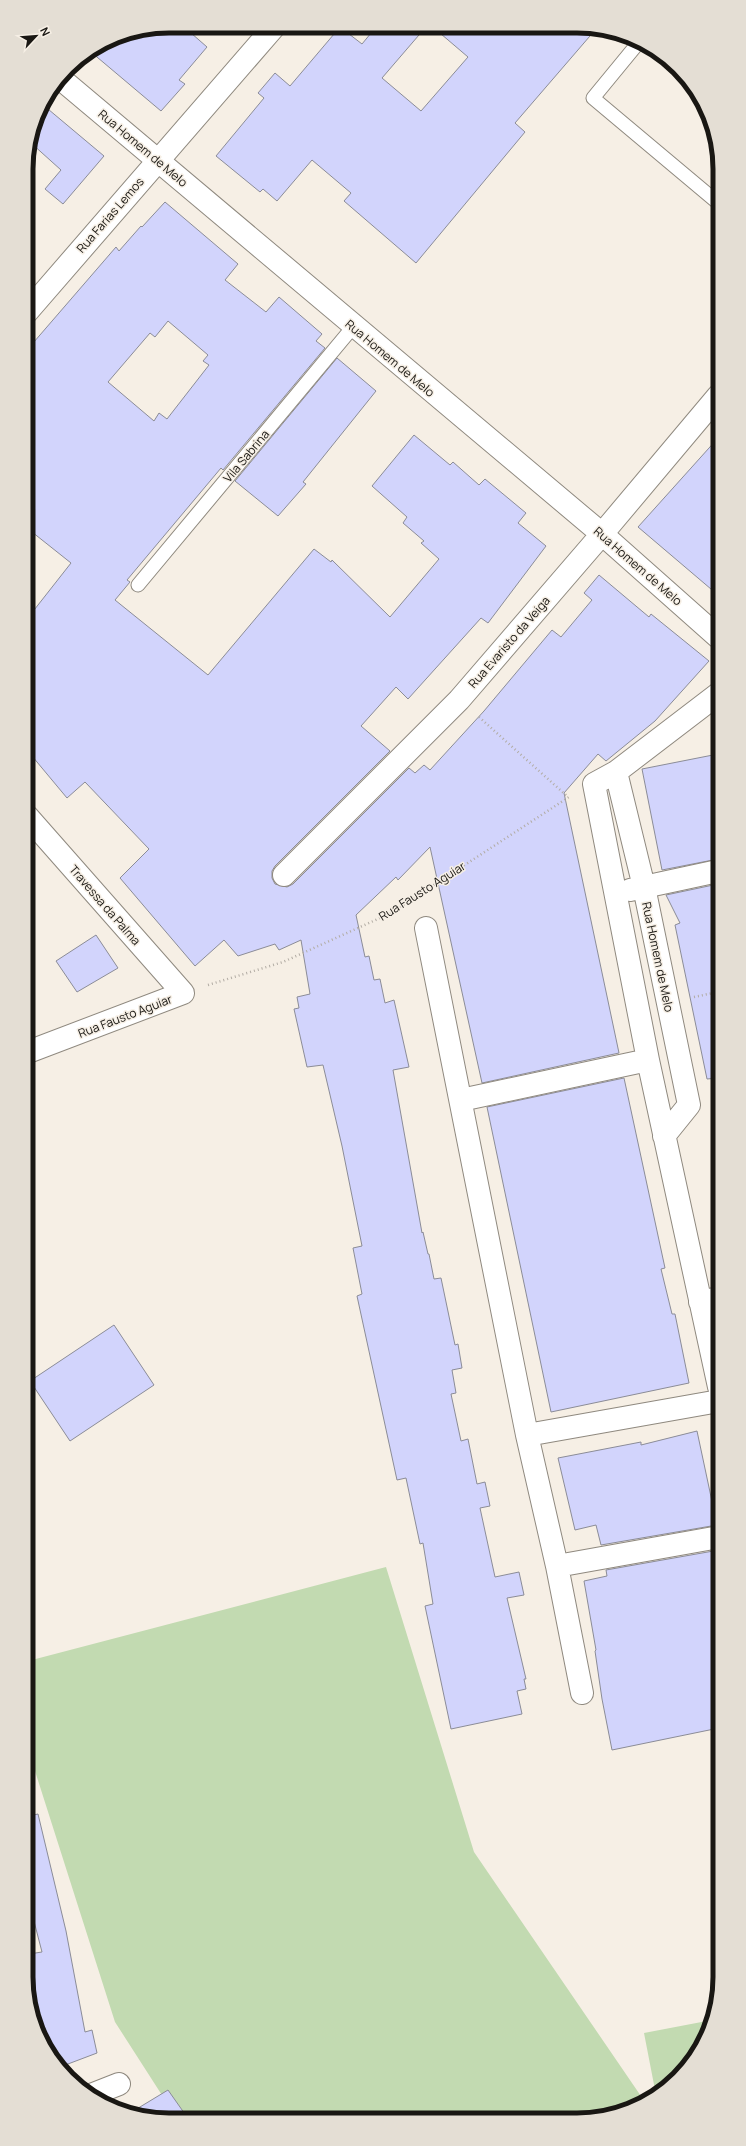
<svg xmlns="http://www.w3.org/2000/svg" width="746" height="2146" viewBox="0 0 746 2146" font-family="Manrope,sans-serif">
<rect width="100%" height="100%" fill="#f6efe5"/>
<path fill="#c2dab1" d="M386 1567 474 1852 645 2102 605 2117H176L115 2022 28 1749V1661Z
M712 2020 709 2032 685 2071 656 2095 644 2033Z"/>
<path fill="#d2d4fc" stroke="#8b8c97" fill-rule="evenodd" d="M169 26H183L207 47 179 80 185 84 161 111 91 52 114 37Z
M340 27 362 44 376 27 425 28 382 78 421 111 468 57 434 28 596 29 515 123 525 132 416 263 344 201 351 193 312 160 277 201 263 189 260 192 216 156 264 98 258 93 275 73 290 86Z
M42 104 104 156 63 204 45 189 61 170 31 143Z
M165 202 238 264 225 280 266 312 279 297 322 334 316 341 325 348 223 470 221 468 127 580 130 582 115 600 208 675 314 549 331 562 332 560 390 617 439 559 421 543 424 541 403 523 407 517 372 486 414 435 450 465 453 462 479 485 485 479 526 513 518 523 546 546 488 623 481 618 408 699 396 687 361 726 390 751 275 866 272 871V878L275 884 287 887 293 884 409 768 415 773 424 765 430 770 484 711 552 630 561 637 592 600 584 593 599 575 649 617 651 614 709 661 655 721 606 761 598 754 564 793 619 1053 482 1083 430 847 398 880 396 877 356 915 365 957 369 956 374 980 380 979 385 1003 394 1000 409 1067 393 1070 422 1233 423 1232 428 1254H429L434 1279 441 1278 455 1345 458 1344 462 1368 452 1370 456 1393 451 1394 461 1441 468 1439 477 1484 485 1482 490 1506 480 1508 495 1577 519 1572 524 1595 507 1598 526 1679H524L526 1689 517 1691 522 1714 451 1729 425 1606 433 1604 423 1543 420 1544 406 1478 397 1480 357 1296 362 1294 353 1248 362 1246 342 1146 323 1065 307 1067 294 1009 299 1008 297 997 310 994 301 940 279 950 275 944 238 956 224 940 195 966 120 878 149 849 85 782 67 798 27 750V619L71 563 27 528V350L116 247 119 251 141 226 142 227ZM168 321 208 355 203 361 209 365 167 419 159 413 154 421 108 382 150 333 155 337Z
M337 358 376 391 303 482 306 484 278 516 235 481Z
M718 438V595L638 527Z
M718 754V859L662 870 642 769Z
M718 884V1078L707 1079 675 925 680 923 666 895Z
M96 935 118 968 77 992 56 961Z
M624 1078 665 1268 661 1269 672 1314H675L689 1383 551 1412 487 1107Z
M114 1325 154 1385 70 1441 30 1381Z
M697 1431 717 1525 601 1545 596 1525 575 1530 558 1458 641 1442V1445Z
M719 1550V1728L612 1750 602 1699 595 1651 596 1650 584 1581 607 1576 606 1570Z
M38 1814 66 1931 85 2032 92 2030 97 2053 60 2067 45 2048 29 2005V1954L42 1952 29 1902V1816Z
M168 2090 187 2117H141L130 2113Z"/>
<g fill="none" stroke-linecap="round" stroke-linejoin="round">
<g stroke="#8f897f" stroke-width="15">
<path id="lane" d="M639 42 593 98 717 202
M138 585 353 327"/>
</g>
<g stroke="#8f897f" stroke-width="24">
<path id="street" d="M61 79 602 534 718 637
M27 312 274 27
M718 694 616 772 594 784 648 1060 719 1387
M616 772 644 887 689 1105 664 1136
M27 816 183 993 28 1052
M284 875 459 700 602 534 718 396
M630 890 718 871
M426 928 527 1435 557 1566 582 1693
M461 1100 648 1060
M700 1302 719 1298
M527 1435 719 1401
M557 1566 719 1537
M91 2095 119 2084"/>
</g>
<path stroke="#b2aca4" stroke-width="2.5" stroke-dasharray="1 3" stroke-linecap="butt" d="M479 717 568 797
M208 985 283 962 391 913 569 797
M694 997 718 992"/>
<use href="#lane" stroke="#fff" stroke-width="13"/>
<use href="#street" stroke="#fff" stroke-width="22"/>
</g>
<g text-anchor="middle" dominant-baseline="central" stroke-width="3" stroke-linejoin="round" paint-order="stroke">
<g font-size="12" fill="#191713" stroke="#f6efe5">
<text transform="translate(143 148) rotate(40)">Rua Homem de Melo</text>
<text transform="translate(110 215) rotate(-49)">Rua Farias Lemos</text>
<text transform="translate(390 358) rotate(40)">Rua Homem de Melo</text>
<text transform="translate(246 456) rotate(-50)">Vila Sabrina</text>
<text transform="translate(638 566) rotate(41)">Rua Homem de Melo</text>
<text transform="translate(509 642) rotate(-49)">Rua Evaristo da Veiga</text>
<text transform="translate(422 891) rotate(-32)">Rua Fausto Aguiar</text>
<text transform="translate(105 905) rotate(49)">Travessa da Palma</text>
<text transform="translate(658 957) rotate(78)">Rua Homem de Melo</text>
<text transform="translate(125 1016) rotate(-21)">Rua Fausto Aguiar</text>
</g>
</g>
<path d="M0 0H746V2146H0ZM169 33H577A136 136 0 0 1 713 169V1977A136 136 0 0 1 577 2113H169A136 136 0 0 1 33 1977V169A136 136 0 0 1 169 33Z" fill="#e4ded4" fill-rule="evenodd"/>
<path fill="none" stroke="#191713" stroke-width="5" d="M169 33H577A136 136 0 0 1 713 169V1977A136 136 0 0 1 577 2113H169A136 136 0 0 1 33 1977V169A136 136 0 0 1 169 33Z"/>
<g transform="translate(36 36) rotate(64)" stroke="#f6efe5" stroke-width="3" paint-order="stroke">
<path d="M0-3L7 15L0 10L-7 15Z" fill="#191713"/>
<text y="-6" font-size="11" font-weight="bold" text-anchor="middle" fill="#191713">N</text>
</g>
</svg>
